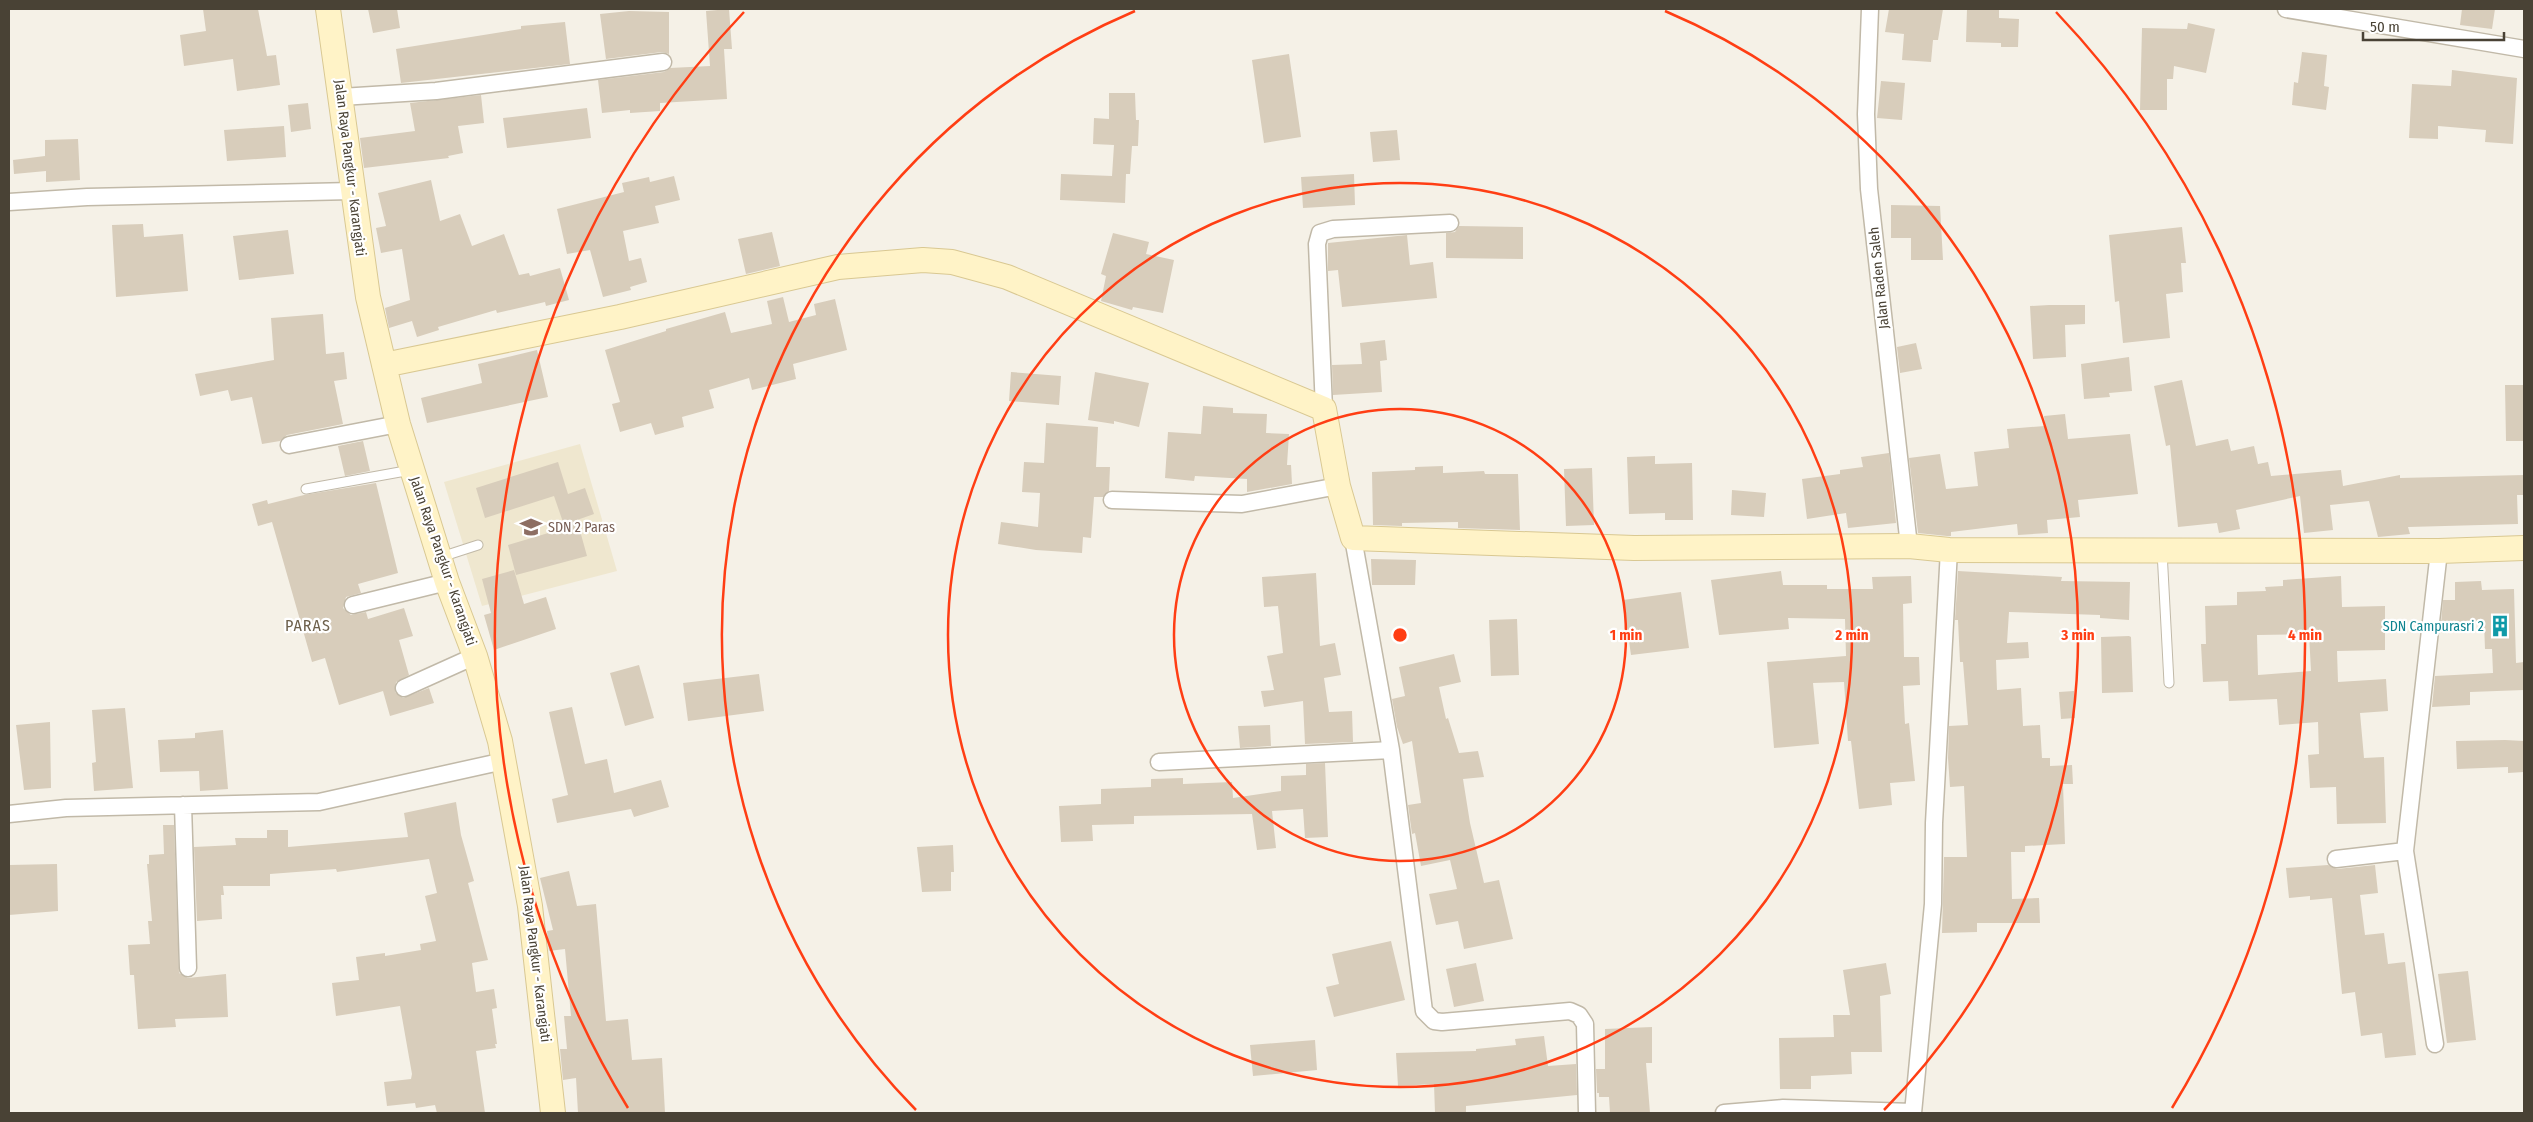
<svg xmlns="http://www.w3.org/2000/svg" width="2533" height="1122" viewBox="0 0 2533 1122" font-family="'Fira Sans Condensed',sans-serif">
<rect width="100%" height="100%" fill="#f5f1e7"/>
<path fill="#efe7cf" d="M580 444 617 571 482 606 444 482Z"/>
<path fill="#d8cdbb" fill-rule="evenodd" d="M203 9H258L267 56 276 55 280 85 237 91 233 59 184 66 180 35 206 31Z
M368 9H397L400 28 373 33Z
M729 9 732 49H724L727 99 660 103V111L630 113V110L602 113 598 80 664 72 670 68 710 66 706 11Z
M1889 9H1943L1938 40H1933L1931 62 1902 60 1904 34 1885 32Z
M1967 9H1999V18L2019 19 2018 47H2001V43L1966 42Z
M2462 9H2495L2492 29 2460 25Z
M629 11 669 12V54L662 52 606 59 600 14Z
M565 22 570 64 401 83 396 49 521 29V26Z
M2188 23 2215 29 2206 73 2174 66 2173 79H2167V110H2140L2142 28 2187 29Z
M2302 52 2327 55 2324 86 2329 87 2326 110 2292 105 2294 82 2298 83Z
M1289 54 1301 137 1264 143 1252 60Z
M2452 70 2517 78 2513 144 2485 142 2486 130 2438 126V139L2409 138 2412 84 2451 86Z
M1881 81 1905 83 1902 120 1877 118Z
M1109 93H1135L1136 120H1139L1138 146H1132L1130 174H1126L1125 203 1060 200 1061 174 1112 176 1114 145 1093 144 1094 118 1109 119Z
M481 95 484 123 458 126 463 153 448 156 449 158 364 168 360 138 415 131 410 103Z
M308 103 311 129 291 132 288 105Z
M587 108 591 138 507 148 503 118Z
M284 126 286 157 227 161 224 130Z
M1397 130 1400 160 1373 162 1370 132Z
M78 139 80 180 46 182V171L14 174 13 160 45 156V140Z
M1354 174 1355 205 1303 208 1301 177Z
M674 176 680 200 655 206 659 223 623 231 629 261 641 258 647 282 630 287 631 290 603 297 590 250 567 254 557 209 624 192 622 183 649 177 650 182Z
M431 180 440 221 460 214 472 246 504 234 519 275 529 273 530 276 560 268 569 300 546 306 545 302 497 313 496 310 438 327 439 330 417 337 412 321 389 328 385 308 410 300 402 249 381 253 376 228 386 226 378 193Z
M1891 205 1940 206 1943 260H1911V238H1891Z
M143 224 144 237 183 234 188 291 116 297 112 225Z
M1459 226 1523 227V259L1446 258V233L1455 232Z
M2182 227 2186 263H2181L2183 292 2166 294 2170 338 2123 343 2119 301 2115 302 2109 235Z
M288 230 294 274 239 280 233 236Z
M772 232 780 266 746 274 738 239Z
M1113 233 1149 242 1146 254 1174 260 1163 313 1133 307 1132 310 1101 301 1106 276 1101 274Z
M1407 235 1410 265 1433 262 1437 298 1342 307 1338 270 1328 271V243Z
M783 297 789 322 816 315 814 304 835 299 847 350 793 364 796 379 752 390 749 378 709 390 714 408 682 417 684 427 655 435 651 423 620 432 612 404 620 402 605 350 666 331V329L725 312 731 333 772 324 767 301Z
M2049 305H2085V324L2065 325 2066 357 2033 359 2030 306Z
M323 314 326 354 344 352 347 379 334 381 343 424 287 435 280 441 262 444 252 397 231 401 228 390 200 396 195 374 274 360 271 318Z
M1385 340 1387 360 1380 361 1382 392 1333 395 1332 365 1362 364 1360 343Z
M1916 343 1922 369 1900 373 1897 347Z
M537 350 548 397 427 423 421 398 482 383 478 364Z
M2129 357 2132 391 2109 393 2110 397 2084 399 2081 364Z
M1011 372 1061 376 1059 405 1009 401Z
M1095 372 1149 383 1139 427 1114 421V424L1088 420Z
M2182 380 2196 446 2228 439 2231 451 2254 446 2258 464 2268 462 2271 476 2341 470 2343 486 2400 475V478L2524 475V495H2517L2518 524 2408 527 2410 534 2378 537 2369 501 2330 505 2333 530 2304 533 2300 496 2236 510 2240 529 2219 533 2217 523 2178 527 2170 445 2166 446 2154 386Z
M2505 385H2524V441H2506Z
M1203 406 1233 408V413L1267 414 1266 433 1289 434 1287 465H1291L1292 484 1247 492V479L1195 476 1194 481 1165 478 1168 432 1201 434Z
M2065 414 2068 439 2130 434 2138 494 2078 500 2080 517 2047 520 2048 533 2018 535 2017 524 1951 532V536H1947L1918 533 1909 458 1940 454 1946 489 1978 486 1974 452 2009 448 2007 429 2045 426 2044 416Z
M1046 423 1098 427 1096 467H1110L1109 491 1103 497H1094L1091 538 1083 537 1082 553 1036 550 998 544 1001 522 1038 527 1040 493 1022 492 1024 462 1044 463Z
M363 441 370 471 345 476 338 446Z
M1889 453 1896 523 1848 528 1846 513 1807 519 1802 479 1840 474V470L1863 467 1861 457Z
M1655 456V464L1692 463 1693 520H1665V513L1629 514 1627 457Z
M558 462 568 494 585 488 594 514 577 520 587 556 516 575 508 545 565 528 554 496 485 518 476 488Z
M1443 466V473L1484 471 1485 474H1518L1520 530 1458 528V522L1402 523V526L1373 525 1372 472 1415 470V467Z
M1592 468 1594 525 1566 526 1564 469Z
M376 483 398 573 358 584 361 593 346 597 343 608 351 615 366 612 368 619 404 608 413 636 399 640 409 675 396 682 395 692 403 698 429 688 434 703 390 716 383 691 339 705 325 658 312 662 272 522 258 526 252 504 267 500 268 504 304 495Z
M1732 490 1766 493 1764 517 1731 515Z
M1371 559 1416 560 1415 585H1372Z
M514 570 524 604 546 597 556 629 494 650 484 615 491 613 482 579Z
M1781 571 1783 585H1827V589H1873L1872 577 1911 576 1912 603 1903 604 1904 657H1919L1920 685 1903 686 1905 724 1909 723 1915 781 1890 783 1892 805 1859 809 1851 741H1848L1844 682 1813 683 1819 744 1774 748 1767 662 1846 656 1845 619 1788 618 1789 629 1719 635 1711 580Z
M1958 571 2062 577 2061 581 2130 582 2129 620 2100 618V615L2009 612 2007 643 2028 642 2029 658 1996 660 1997 690 2021 688 2023 726 2040 725 2042 758H2050V766L2072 765 2073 784H2063L2065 844 2025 846V852H2011L2012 899 2039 898 2040 923H1977V932L1942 933 1944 857H1967L1964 786 1950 787 1948 758 1949 726 1968 725 1963 662H1960L1958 620H1955Z
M1316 573 1320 646 1335 643 1341 675 1324 678 1329 712 1352 711 1353 742 1305 744 1303 701 1264 707 1261 691 1274 690 1267 656 1283 653 1278 606 1264 607 1262 577Z
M2341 576 2342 607 2385 606V650L2337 651 2338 682 2386 679 2388 711 2360 713 2364 758 2384 757 2386 823 2337 824 2336 787 2310 788 2308 755 2319 754 2318 722 2279 725 2277 699 2229 701 2228 681 2203 682 2201 644H2206L2205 606 2237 605V592L2266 591 2265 587 2283 586V580ZM2309 634 2311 671 2258 675 2257 635Z
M2481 581 2482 590 2514 589 2516 663 2524 662V690L2470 692V705L2432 707 2435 676 2493 673 2492 649H2485L2484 622 2441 624 2443 600H2455V582Z
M1681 592 1689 648 1631 655 1623 600Z
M1517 619 1519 675 1491 676 1489 620Z
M2129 636 2131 637 2133 692 2102 693 2101 637Z
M1454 654 1461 682 1439 687 1446 719 1448 718 1459 753 1478 751 1484 777 1463 779 1470 823 1484 883 1499 880 1513 939 1464 949 1458 921 1436 925 1429 894 1457 889 1450 860 1421 866 1415 833 1412 834 1408 805 1421 803 1412 741 1403 744 1397 727 1392 699 1405 696 1399 667Z
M639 665 654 718 625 726 610 673Z
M759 674 764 711 688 721 683 683Z
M2074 691 2075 718 2061 719 2059 692Z
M572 707 585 764 607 759 614 793 661 780 669 807 634 817 631 809 557 823 552 799 568 795 549 712Z
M125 708 133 788 94 791 92 763 96 762 92 710Z
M50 722 51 788 24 790 16 725Z
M1270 725 1271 746 1240 748 1238 726Z
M223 730 228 789 200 791 199 771 160 772 158 740 195 738V733Z
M2505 740 2524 741V772L2508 773V767L2457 769 2456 741Z
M1325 763 1328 837 1305 838 1303 809 1272 811 1276 848 1257 850 1252 814 1134 816V824L1092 825 1093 841 1061 842 1059 806 1101 804V789L1151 787V779L1183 778V784L1232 782 1233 798 1281 791V776L1306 775V764Z
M456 802 461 835 474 881 468 883 488 960 472 963 476 992 494 989 497 1008 492 1009 497 1044H495L496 1048 476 1051 485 1113H437L435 1105 416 1108 415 1103 387 1106 384 1082 411 1079 412 1074 400 1006 336 1016 332 983 359 980 356 957 385 953V956L421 950 420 944 436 941 425 896 437 893 429 859 337 872 336 869 270 874V886H223L224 895H221L222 919 197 921 194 847 236 845 235 838H267V830H288V847L408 837 404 813Z
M163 825H174L179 973 188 978 226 974 228 1017 175 1019 176 1027 138 1029 134 975H130L128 945 150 944 148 921H152L147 864H149V855L164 854Z
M953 845 954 872H951V891L922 892 917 847Z
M57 864 58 911 9 915V865Z
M2328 865 2337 869 2375 865 2378 893 2360 895 2365 935 2384 933 2388 964 2405 962 2416 1055 2385 1058 2382 1033 2361 1036 2355 992 2342 994 2332 898 2310 900V896L2289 898 2286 868Z
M569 871 577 906 596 904 606 1021 628 1019 632 1060 662 1058 665 1113H578L576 1078 563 1080 560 1049H567L564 1016H571L565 949 549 951 547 931 553 930 540 878Z
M1391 941 1405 1000 1334 1017 1326 987 1339 984 1332 954Z
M1476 963 1484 1001 1454 1007 1446 969Z
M1886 963 1891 994 1880 996 1882 1052H1851L1852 1074 1811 1076V1089H1780L1779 1038 1834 1037 1833 1015H1850L1843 970Z
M2468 971 2476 1040 2447 1043 2438 974Z
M1652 1027V1063H1646L1650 1113H1610L1609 1097H1599V1093H1597L1596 1069H1605V1029Z
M1544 1036 1548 1066 1576 1064 1577 1095 1466 1106V1113H1435L1434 1084 1398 1086 1396 1053 1476 1051V1049L1516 1045 1515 1039Z
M1315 1040 1317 1070 1253 1076 1250 1045Z"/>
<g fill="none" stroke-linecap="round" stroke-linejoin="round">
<g stroke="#c1b9a8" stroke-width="11">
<path id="lane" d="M306 489 411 470
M2162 551 2169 683
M441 557 478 545"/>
</g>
<g stroke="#c1b9a8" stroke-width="19">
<path id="street" d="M1870 9 1866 114 1869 189 1909 546
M2286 9 2524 49
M341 97 436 91 663 62
M9 202 87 197 352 191
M1324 409 1317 244 1320 233 1333 229 1450 223
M289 445 398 424
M1112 500 1242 504 1338 486
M1353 538 1391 750 1424 1011 1434 1021 1442 1022 1570 1011 1579 1015 1585 1024 1587 1113
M353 605 447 582
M404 688 475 656
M1159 762 1391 750
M183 805 188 968
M9 814 66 808 319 802 504 761
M2336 859 2405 851
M2435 1044 2405 851 2439 551
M1724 1113 1783 1108 1913 1112
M1913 1113 1933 904 1934 823 1949 550"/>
</g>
<g stroke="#d9c892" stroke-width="26">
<path id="secondary" d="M328 9 368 297 398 424 447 582 475 656 500 741 530 906 553 1113
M384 365 620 317 838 267 923 260 952 262 1007 277 1324 409 1338 486 1353 538 1634 548 1909 546 1949 550 2439 551 2524 548"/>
</g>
<use href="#lane" stroke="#fff" stroke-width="9"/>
<use href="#street" stroke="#fff" stroke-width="16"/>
<use href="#secondary" stroke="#fff3c7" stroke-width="24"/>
</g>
<g fill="none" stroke="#ff3e14" stroke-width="2.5">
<circle cx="1400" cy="635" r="226"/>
<circle cx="1400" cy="635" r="452"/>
<path d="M916 1110A678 678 0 0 1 1135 11M1665 11A678 678 0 0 1 1884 1110"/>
<path d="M628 1108A905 905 0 0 1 744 12M2056 12A905 905 0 0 1 2172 1108"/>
</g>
<defs>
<g id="school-bare" transform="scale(1.725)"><path d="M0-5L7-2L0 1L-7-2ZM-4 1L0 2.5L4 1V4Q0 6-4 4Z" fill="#8d6e63" stroke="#fff" stroke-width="2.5" paint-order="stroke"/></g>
<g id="building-bare" transform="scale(1.725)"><path d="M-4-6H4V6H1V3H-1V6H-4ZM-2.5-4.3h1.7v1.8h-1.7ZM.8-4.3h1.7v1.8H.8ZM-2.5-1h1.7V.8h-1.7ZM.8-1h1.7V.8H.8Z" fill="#0f9aa8" stroke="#fff" stroke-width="2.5" paint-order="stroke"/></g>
</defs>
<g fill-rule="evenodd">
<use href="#school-bare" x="531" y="527"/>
<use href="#building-bare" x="2500" y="626"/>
</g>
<g text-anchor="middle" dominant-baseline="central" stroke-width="4.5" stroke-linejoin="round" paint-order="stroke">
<g font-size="14" fill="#494235" stroke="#fff">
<text transform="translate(350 168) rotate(83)">Jalan Raya Pangkur - Karangjati</text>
<text transform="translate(1879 278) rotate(-96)">Jalan Raden Saleh</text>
<text transform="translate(443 561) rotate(71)">Jalan Raya Pangkur - Karangjati</text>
<text transform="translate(535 954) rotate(83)">Jalan Raya Pangkur - Karangjati</text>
</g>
<g font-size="14" fill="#785e54" stroke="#fff" text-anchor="start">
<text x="548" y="527">SDN 2 Paras</text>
</g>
<g font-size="14" fill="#0d838f" stroke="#fff" text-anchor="end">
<text x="2484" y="626">SDN Campurasri 2</text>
</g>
<g font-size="16" letter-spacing="1" fill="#6d604b" stroke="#fff">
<text x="308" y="625">PARAS</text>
</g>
</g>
<circle cx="1400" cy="635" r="8" fill="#ff3e14" stroke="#fff" stroke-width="2.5"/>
<g font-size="15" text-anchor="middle" font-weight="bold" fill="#ff3e14" stroke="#fff" stroke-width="4.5" stroke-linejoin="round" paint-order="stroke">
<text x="1626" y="640">1 min</text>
<text x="1852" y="640">2 min</text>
<text x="2078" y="640">3 min</text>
<text x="2305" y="640">4 min</text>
</g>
<rect width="2533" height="1122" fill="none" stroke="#494235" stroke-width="20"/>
<path d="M2363 32v8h141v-8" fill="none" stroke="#494235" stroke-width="2.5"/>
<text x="2370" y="32" font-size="15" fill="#494235" stroke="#ffffff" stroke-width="4" paint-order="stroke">50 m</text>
</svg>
